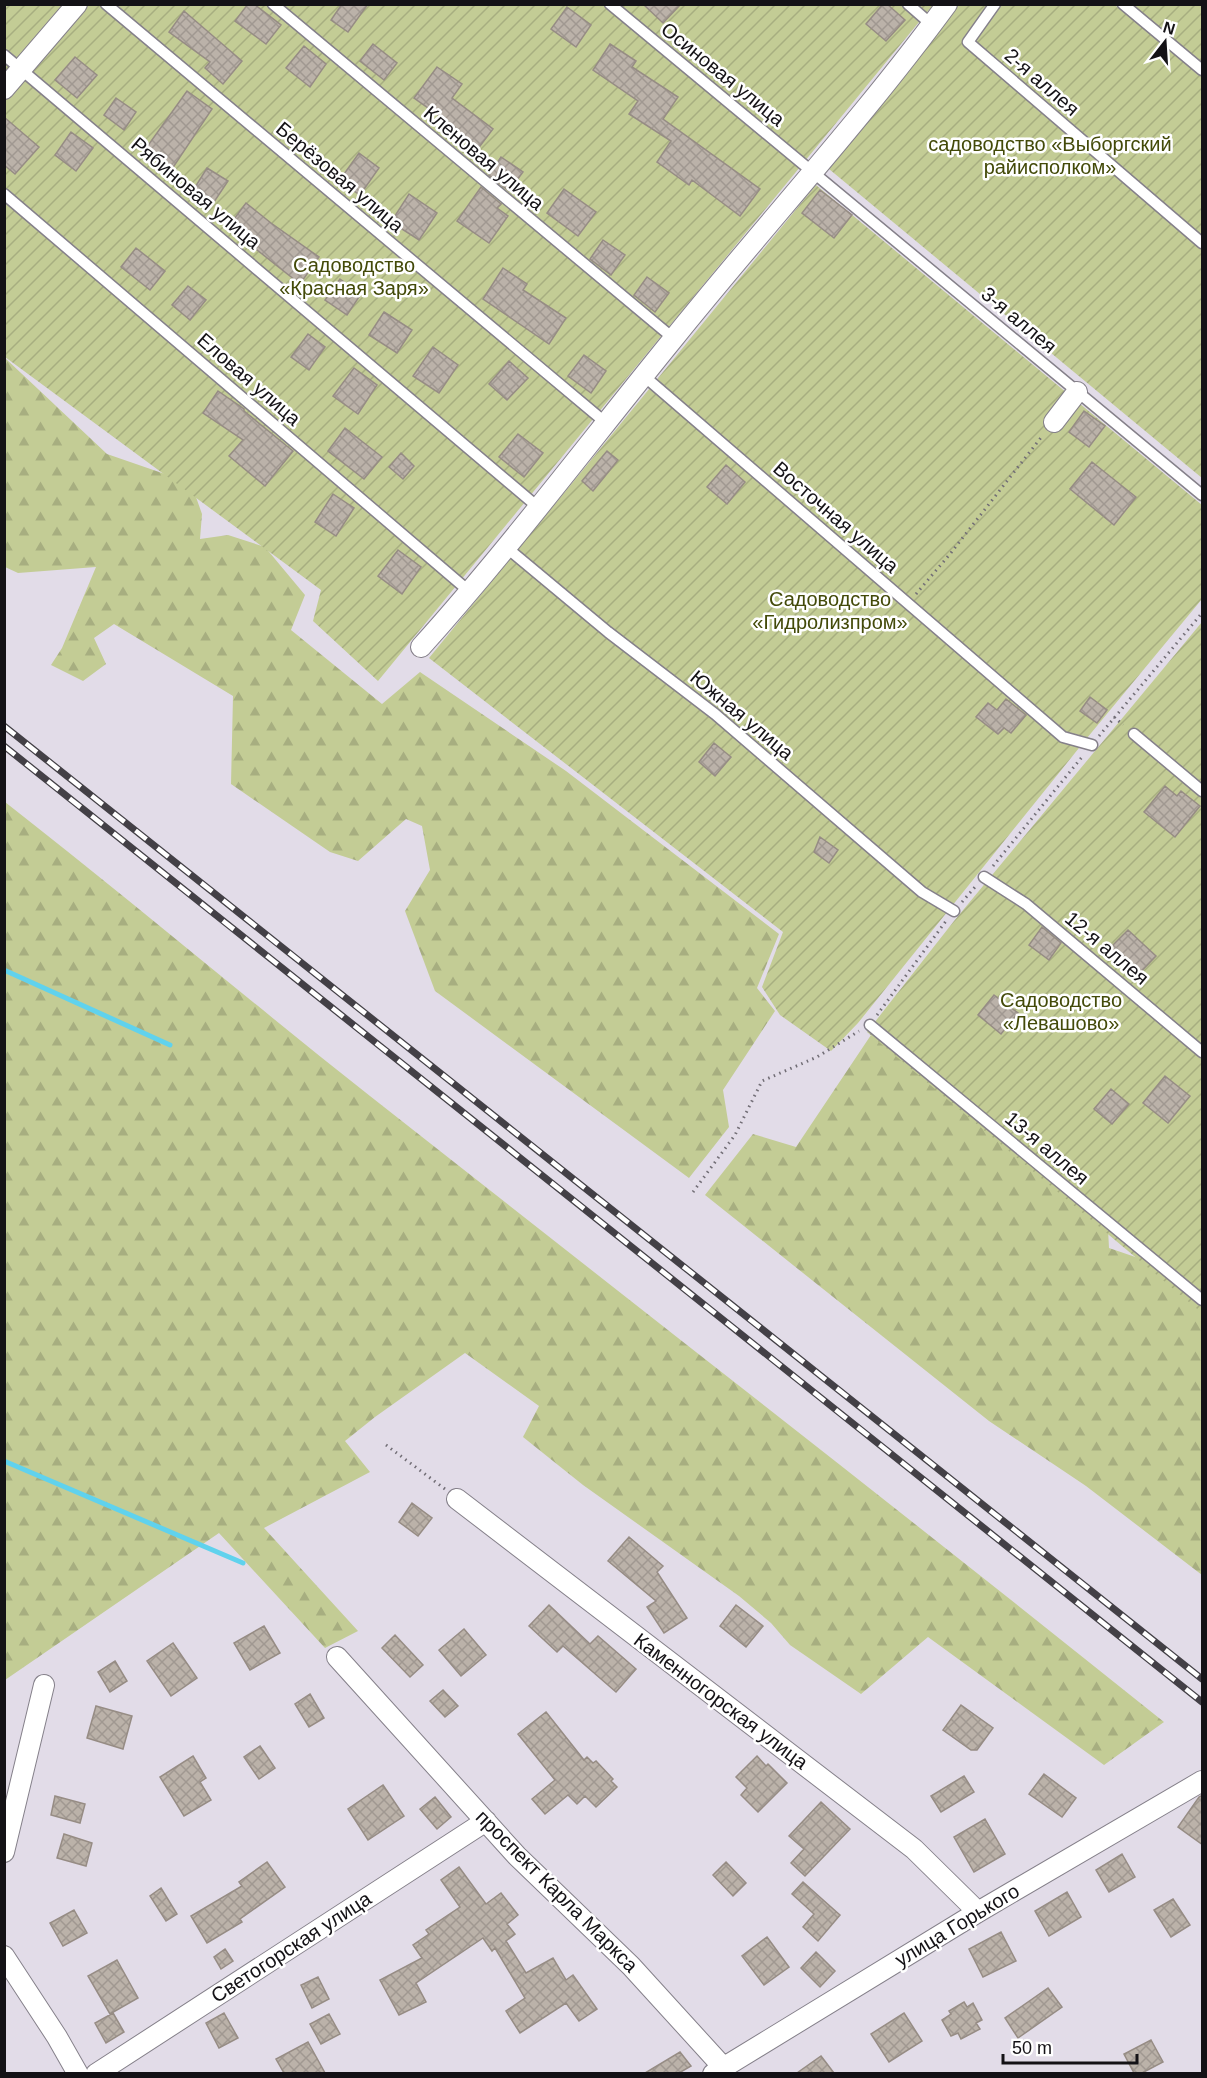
<svg xmlns="http://www.w3.org/2000/svg" width="1207" height="2078" viewBox="0 0 1207 2078" font-family="Arial,sans-serif">
<defs>
<pattern id="forest-firs" width="22" height="20" patternUnits="userSpaceOnUse" patternTransform="scale(1.5)"><rect width="22" height="20" fill="#c3cc95"/><path d="M5 1l3.5 6h-7zM16 11l3.5 6h-7z" fill="#a7ae80"/></pattern>
<pattern id="garden-furrows" width="10" height="10" patternUnits="userSpaceOnUse" patternTransform="scale(1.5)"><rect width="10" height="10" fill="#c3cc95"/><path d="M-1 1l2-2M0 10L10 0M9 11l2-2" fill="none" stroke="#a7ae80"/></pattern>
<pattern id="building-cross-hatch" width="8" height="8" patternUnits="userSpaceOnUse" patternTransform="scale(1.5)"><rect width="8" height="8" fill="#bbb2a9"/><path d="M0 0l8 8M0 8l8-8" fill="none" stroke="#a09891"/></pattern>
</defs>
<rect width="100%" height="100%" fill="#e2dce8"/>
<path fill="url(#forest-firs)" d="M4 357 107 454 191 483 202 514 200 539 228 535 265 547 305 595 291 630 382 704 420 672 566 771 779 934 757 988 775 1011 723 1090 729 1127 689 1178 435 991 405 911 430 870 422 826 406 819 358 861 330 852 231 784 233 696 114 624 94 638 106 664 83 681 51 665 62 648 96 567 18 573 5 567Z
M5 802C128 898 247 999 370 1096 635 1305 901 1511 1164 1722L1104 1765 928 1637 861 1694 790 1645 771 1623 739 1596 583 1485 523 1437 539 1406 465 1353 375 1417 345 1441 370 1472 264 1528 358 1631 325 1648 219 1533 5 1680Z
M871 1035 1107 1210 1109 1248 1188 1275 1202 1290V1575L1086 1486 989 1421 705 1195 753 1134 796 1147Z"/>
<path fill="url(#garden-furrows)" d="M5 5H65L5 77Z
M79 5H933L378 681 313 621 321 590 5 357V93Z
M956 5H1115L1202 77V478L829 169Z
M1129 5H1202V65Z
M816 185 1202 505V599L1087 738 858 1023 831 1051 780 1015 762 987 783 932 429 658Z
M1202 622V1313L867 1032 954 921Z"/>
<g fill="none" stroke-linecap="round" stroke-linejoin="round">
<path stroke="#60d2ed" stroke-width="5" d="M4 970 170 1045
M4 1461 243 1563"/>
</g>
<path fill="url(#building-cross-hatch)" stroke="#968c84" stroke-width="1.5" d="M248 4H254L281 25 266 44 235 21Z
M342 4H368L348 32 331 20Z
M643 4H681L663 23Z
M883 4H887L905 20 886 41 866 24Z
M567 7 591 25 576 47 551 29Z
M184 11 242 61 223 84 205 68 210 62 169 32Z
M373 44 397 63 384 80 360 61Z
M610 44 636 61 632 67 678 97 663 119 760 189 740 216 692 180 689 185 657 162 671 141 629 114 638 101 593 70Z
M304 46 326 64 310 87 286 68Z
M75 57 97 75 77 98 55 80Z
M437 67 462 84 452 98 493 129 477 150 456 134 459 130 414 98Z
M187 91 212 109 172 169 144 151Z
M116 98 136 112 124 130 104 115Z
M4 117 39 147 15 174 4 165Z
M71 132 93 148 76 171 55 155Z
M359 153 379 168 360 195 339 181Z
M501 157 523 172 509 191 489 175Z
M207 168 228 181 212 205 192 192Z
M481 187 501 204 497 208 508 216 489 243 457 221Z
M564 189 596 212 578 236 547 213Z
M820 190 852 215 834 238 802 213Z
M409 194 437 213 419 240 391 222Z
M246 203 271 223 319 257 300 284 228 227Z
M603 240 625 255 611 275 590 259Z
M136 248 165 271 150 290 121 267Z
M503 268 527 284 523 290 566 318 549 344 483 299Z
M647 277 669 293 655 312 634 295Z
M340 279 361 294 347 315 325 300Z
M188 286 206 300 190 320 172 305Z
M384 312 412 330 397 353 369 335Z
M308 334 325 347 309 370 291 357Z
M433 347 458 365 439 393 413 376Z
M584 355 606 371 591 393 568 376Z
M509 361 528 378 507 400 489 384Z
M354 368 377 385 358 414 333 396Z
M218 391 244 409V411L293 451 265 486 229 456 243 440 203 413Z
M1084 411 1105 426 1089 447 1069 432Z
M345 428 382 457 364 479 328 451Z
M518 434 543 453 524 477 499 457Z
M607 451 618 460 593 491 582 481Z
M401 453 414 466 403 479 389 467Z
M1092 462 1136 497 1114 525 1070 489Z
M726 465 745 482 727 504 707 487Z
M333 494 354 508 336 536 315 522Z
M398 550 421 567 402 594 378 576Z
M1090 697 1107 710 1097 723 1080 711Z
M1006 699 1026 715 1011 733 1004 728 998 734 976 717 988 703 997 710Z
M714 743 731 757 715 776 699 762Z
M1165 786 1177 796 1181 791 1200 806 1175 837 1144 812Z
M820 837 838 850 829 863 814 852Z
M1042 927 1061 943 1049 960 1029 945Z
M1128 930 1156 956 1134 979 1106 952Z
M994 995 1018 1013 1001 1034 978 1015Z
M1165 1076 1190 1096 1168 1123 1143 1103Z
M1111 1089 1129 1104 1112 1124 1094 1109Z
M412 1503 432 1518 418 1536 399 1522Z
M629 1537 663 1566 657 1572 687 1618 664 1633 647 1607 656 1601 608 1561Z
M549 1605 590 1644 598 1636 636 1669 616 1692 563 1646 557 1652 529 1626Z
M736 1605 763 1626 746 1647 720 1626Z
M264 1626 280 1653 250 1670 234 1643Z
M464 1629 486 1655 461 1676 439 1650Z
M395 1635 423 1665 410 1677 382 1648Z
M173 1643 197 1678 171 1696 147 1661Z
M115 1661 127 1681 110 1692 98 1672Z
M443 1690 458 1706 445 1717 430 1701Z
M310 1694 324 1718 309 1727 295 1704Z
M961 1705 993 1728 977 1750H971L943 1730Z
M96 1706 132 1716 123 1749 87 1738Z
M546 1712 584 1760 587 1757 593 1763 596 1761 613 1779 611 1781 617 1787 596 1807 585 1796 577 1804 568 1795 545 1814 532 1799 555 1780 518 1734Z
M260 1746 275 1768 259 1779 244 1757Z
M193 1756 206 1778 200 1782 211 1800 184 1816 160 1777Z
M757 1756 766 1766 768 1764 787 1783 758 1812 741 1795 747 1788 736 1777Z
M1044 1774 1076 1798 1062 1817 1029 1794Z
M964 1776 974 1792 941 1812 931 1796Z
M383 1785 404 1816 368 1840 348 1809Z
M1203 1795V1845L1178 1827 1199 1797Z
M55 1796 85 1804 80 1823 51 1815Z
M435 1797 451 1817 437 1829 420 1809Z
M821 1802 850 1829 805 1876 791 1863 804 1849 789 1836Z
M985 1819 1005 1854 974 1872 954 1837Z
M64 1834 92 1843 86 1866 57 1858Z
M1122 1854 1135 1877 1109 1892 1096 1870Z
M267 1862 285 1887 240 1919 242 1922 207 1943 191 1916 242 1886 239 1882Z
M726 1862 746 1883 733 1896 713 1875Z
M459 1867 486 1904 501 1893 518 1915 507 1924 515 1934 506 1941 526 1973 553 1958 566 1980 573 1975 597 2009 579 2021 566 2003 520 2033 506 2011 525 1998 495 1948 492 1951 483 1938 416 1983 426 2002 399 2015 380 1980 422 1958 413 1945 429 1934 426 1930 460 1907 441 1880Z
M803 1882 840 1915 818 1941 803 1927 814 1914 792 1894Z
M161 1888 177 1914 166 1921 150 1896Z
M1067 1892 1081 1917 1049 1936 1035 1911Z
M1173 1899 1190 1925 1171 1937 1154 1910Z
M74 1910 87 1933 63 1946 50 1923Z
M1001 1932 1016 1961 983 1977 969 1949Z
M767 1937 789 1967 764 1985 742 1956Z
M225 1949 233 1961 221 1969 214 1957Z
M816 1952 835 1971 820 1987 801 1968Z
M117 1960 138 1998 110 2014 88 1976Z
M318 1977 329 1999 312 2008 301 1985Z
M1048 1988 1062 2007 1018 2038 1005 2018Z
M964 2002 967 2007 973 2003 982 2020 976 2023 980 2029 961 2039 958 2033 951 2036 942 2020 951 2014 949 2011Z
M113 2013 124 2032 106 2043 95 2023Z
M224 2013 238 2038 219 2048 206 2023Z
M904 2013 922 2041 889 2062 871 2034Z
M329 2014 340 2034 321 2044 310 2024Z
M1151 2040 1163 2062 1142 2073H1134L1124 2054Z
M308 2042 325 2073H284L276 2059Z
M680 2052 691 2066 679 2073H645Z
M821 2056 834 2073H797Z"/>
<g fill="none" stroke-linecap="round" stroke-linejoin="round">
<g stroke="#85808a" stroke-width="13">
<path id="lane" d="M106 4 606 423
M273 4 673 338
M610 4 1202 495
M908 4 932 25
M995 4 968 42 1202 243
M1123 4 1202 70
M4 55 539 508
M4 194 470 592
M644 376 1063 737 1092 745
M506 547 608 632 715 714 922 892 954 911
M1134 734 1202 791
M984 877 1026 904 1202 1052
M870 1025 1202 1300"/>
</g>
<g stroke="#85808a" stroke-width="22">
<path id="street" d="M4 89 77 4
M1054 422 1077 392
M421 647C510 548 590 441 674 338 764 226 862 120 947 4
M457 1499 914 1849 978 1912
M337 1657 517 1856 631 1966 723 2067 726 2074
M4 1852 44 1685
M4 1956 57 2037 78 2074
M96 2074 486 1821
M713 2074 978 1912 1202 1781"/>
</g>
<path stroke="#716d75" stroke-width="3" stroke-dasharray="1.5 4.5" stroke-linecap="butt" d="M916 594 950 554 1043 435
M1114 717 1123 725
M1099 736 1202 613
M993 866 1082 757
M962 902 975 887
M877 1015 946 921
M693 1192 735 1135 762 1081 817 1057 859 1031
M386 1445 445 1489"/>
<use href="#lane" stroke="#fff" stroke-width="10"/>
<use href="#street" stroke="#fff" stroke-width="20"/>
<g stroke="#434046" stroke-width="7">
<path id="rail" d="M4 726 1202 1679
M4 746 1202 1702"/>
</g>
<use href="#rail" stroke="#fff" stroke-width="4.5" stroke-dasharray="14" stroke-linecap="butt"/>
</g>
<g text-anchor="middle" dominant-baseline="central" stroke-width="5" stroke-linejoin="round" paint-order="stroke">
<g font-size="20" fill="#141216" stroke="#fff">
<text transform="translate(723 74) rotate(39)">Осиновая улица</text>
<text transform="translate(1042 82) rotate(41)">2-я аллея</text>
<text transform="translate(484 158) rotate(40)">Кленовая улица</text>
<text transform="translate(340 177) rotate(40)">Берёзовая улица</text>
<text transform="translate(196 193) rotate(40)">Рябиновая улица</text>
<text transform="translate(1019 320) rotate(40)">3-я аллея</text>
<text transform="translate(249 379) rotate(41)">Еловая улица</text>
<text transform="translate(836 517) rotate(41)">Восточная улица</text>
<text transform="translate(742 715) rotate(40)">Южная улица</text>
<text transform="translate(1107 948) rotate(40)">12-я аллея</text>
<text transform="translate(1047 1148) rotate(40)">13-я аллея</text>
<text transform="translate(721 1701) rotate(37)">Каменногорская улица</text>
<text transform="translate(557 1891) rotate(45)">проспект Карла Маркса</text>
<text transform="translate(957 1925) rotate(-31)">улица Горького</text>
<text transform="translate(291 1947) rotate(-33)">Светогорская улица</text>
</g>
<g font-size="20" fill="#434a09" stroke="#fff">
<text x="1050" y="144">садоводство «Выборгский<tspan x="1050" dy="23">райисполком»</tspan></text>
<text x="354" y="265">Садоводство<tspan x="354" dy="23">«Красная Заря»</tspan></text>
<text x="830" y="599">Садоводство<tspan x="830" dy="23">«Гидролизпром»</tspan></text>
<text x="1061" y="1000">Садоводство<tspan x="1061" dy="23">«Левашово»</tspan></text>
</g>
</g>
<rect width="1207" height="2078" fill="none" stroke="#141216" stroke-width="12"/>
<g transform="translate(1165 42) rotate(17)" stroke="#ffffff" stroke-width="4.5" paint-order="stroke">
<path d="M0-4.5L10 22L0 15L-10 22Z" fill="#141216"/>
<text y="-9" font-size="16" font-weight="bold" text-anchor="middle" fill="#141216">N</text>
</g>
<path d="M1003 2054v9h134v-9" fill="none" stroke="#141216" stroke-width="3"/>
<text x="1012" y="2054" font-size="18" fill="#141216" stroke="#ffffff" stroke-width="4.5" paint-order="stroke">50 m</text>
</svg>
